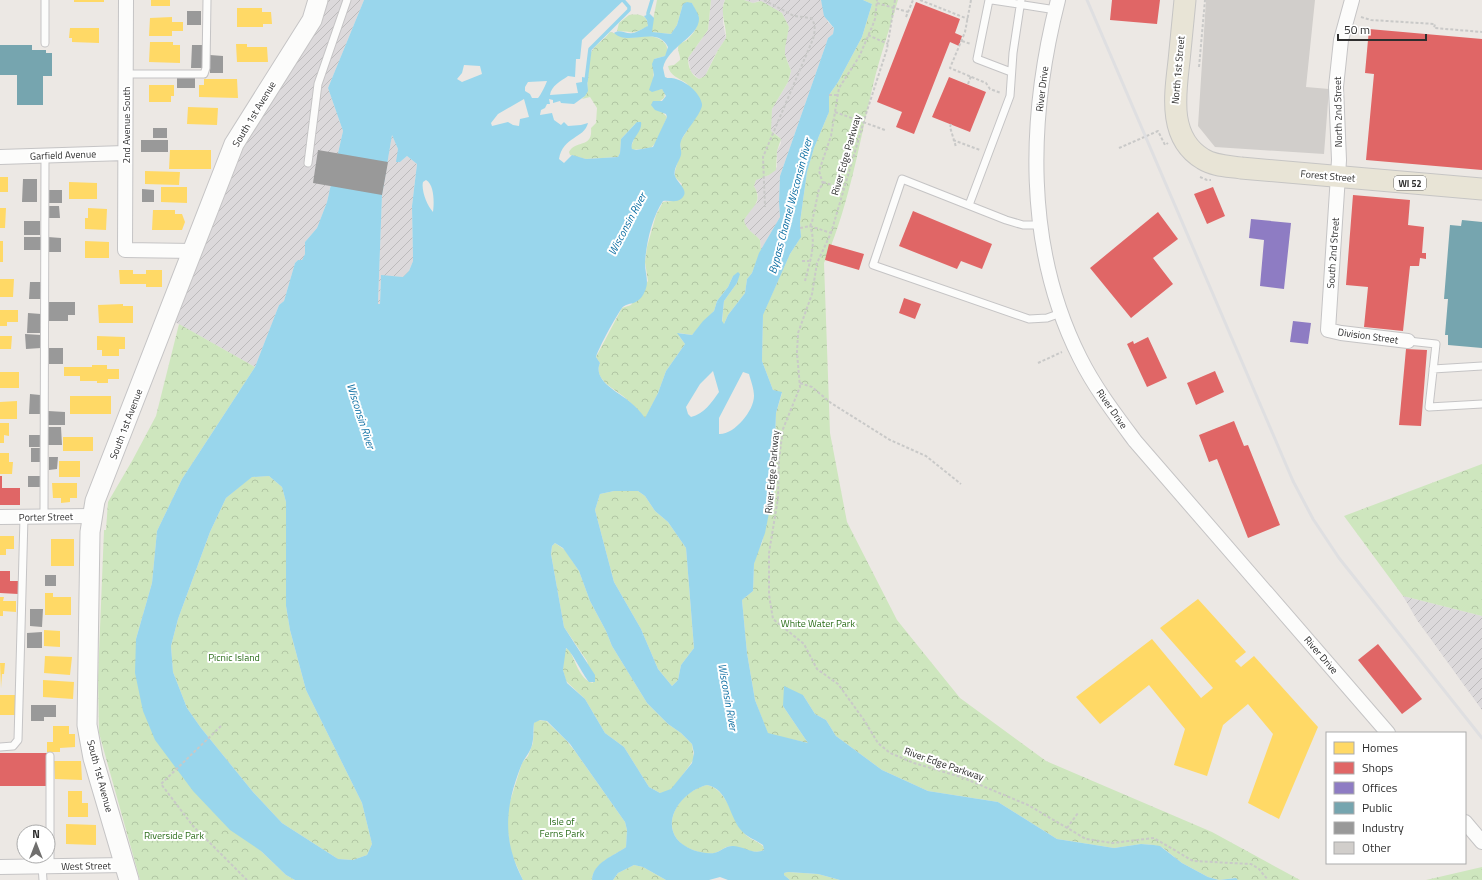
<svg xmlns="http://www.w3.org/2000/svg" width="1482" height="880" viewBox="0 0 1482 880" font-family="'Titillium Web',sans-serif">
<defs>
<pattern id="industrial-furrows" width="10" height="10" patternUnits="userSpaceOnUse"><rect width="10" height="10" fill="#dcd9db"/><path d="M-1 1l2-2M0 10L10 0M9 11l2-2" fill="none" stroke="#bdbbbc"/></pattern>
<pattern id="forest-crowns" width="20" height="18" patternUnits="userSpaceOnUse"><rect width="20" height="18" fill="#cee6be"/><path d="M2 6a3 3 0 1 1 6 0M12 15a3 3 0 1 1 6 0" fill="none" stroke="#b1c6a4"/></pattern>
</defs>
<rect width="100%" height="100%" fill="#ece8e4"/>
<path fill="url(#industrial-furrows)" d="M327 0H364L328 88 343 131 327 202 317 228 305 242V254L302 261 298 260 295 263 284 301 279 305 255 367 175 322 243 149 309 42Z
M711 0H725L723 4V23L726 38 715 55 705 76 699 79 691 72 688 58 708 30Z
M744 0H821L828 22 834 28 833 34 828 38 825 47 780 176 779 202 780 217 761 250 760 240 749 230 744 223V220L749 211 757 203 758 195 754 186 756 179 769 175 777 167V151L781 143 779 137 771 131 770 126 772 109 788 82 791 71 785 55 784 48 789 27 782 13 759 1 753 3Z
M392 134 398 149 400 162 407 156 417 164 412 206 413 261 409 271 403 277 381 276 380 304H378L382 195Z
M1403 596 1482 616V710L1417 620Z"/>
<path fill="url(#forest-crowns)" d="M657 0H711L708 30 688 58C688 67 691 75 699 79L705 76 718 50 726 38C727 26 719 13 725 0H744L753 3 761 1 782 13 789 27 785 48V55L791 71 788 82 772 109 771 131 781 139 777 151 776 170 769 175 756 180 754 186C763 203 753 205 744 220 745 229 755 234 760 240L761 250 752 273 747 279 745 293 728 315 724 324H722L724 301 737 283 733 276 728 287 717 301 714 311 692 335 679 333V336L685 344 666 371 658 393 645 419C639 410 631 403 623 396 613 388 593 379 600 363L596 357 622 308 631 305 648 281 645 262 647 247 656 215 663 202 673 201 682 184 675 177V171L681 151 680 142 701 108C697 101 692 88 686 83 679 78 670 76 668 66L674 65 680 60C681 56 676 49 679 45 680 43 684 42 687 40 701 26 699 20 692 3L683 4 677 25 671 34 652 32 651 30Z
M863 0H898C890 28 880 56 873 85 859 145 849 206 824 263L830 433 847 522 897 620 960 698 1046 761 1212 832 1300 880H1238L1235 878 1219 880 1208 877 1182 863 1163 848 1154 845 1141 844 1114 848 1057 839 998 802 928 791 882 770 836 736 826 720 815 714 803 695 783 706 808 743 768 734 755 700 747 653 742 600 753 591 754 564 756 554 762 543 773 493 776 413 782 393 773 390 762 361 763 314 790 254 799 240 801 235 800 222 807 172 814 148 829 112V95L838 82 862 37 872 4Z
M629 15C638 14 648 14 648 26 631 36 633 31 617 31L619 23Z
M610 32C616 33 621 37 628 38 634 38 640 36 647 36 658 36 673 44 665 56L654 59 653 91 662 89 665 93 664 98 660 101 663 113 667 117 657 141 651 148 632 150 631 147 634 139 635 124 621 139 620 153 618 157 586 159 570 155 569 152C576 139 593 149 591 128L596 123 597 108 590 97 582 99C591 91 586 80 587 69 589 45 599 46 610 32Z
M179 324 255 367 182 479 157 531 152 583 136 639 261 851 286 875 295 880H140L99 733 98 678 104 530H106L108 502 132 461 156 416Z
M1482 464V616L1403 596 1344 516Z
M269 476 282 487 286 502V606L290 630 306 690 362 803 372 844 367 855 353 860 338 859 282 823 253 792 201 728 187 708 173 672 171 646 178 619 210 532 226 498 251 477Z
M614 491H638L645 496 655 511 668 522 686 548 694 648 681 665 678 680 672 686 658 669 641 629 614 582 595 510 600 494Z
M555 543 565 550 579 571 590 601 606 631 612 646 647 703 668 724 681 733 692 744 694 759 674 787 667 792 660 793 649 787 624 747 605 733 585 699 566 681 563 670 564 650 568 648C575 658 579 680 593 683L587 661 564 627 551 554 552 546Z
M538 720 546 721 566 740 577 754 625 822 627 830 626 847C614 856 593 863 592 880H523L511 853 508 832V808L522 763 528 756 533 743 534 723Z
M707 785C729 790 732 822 747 836 752 840 758 842 763 846L764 850C753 855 742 847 731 846 726 846 722 850 717 852 711 855 702 853 696 851 654 838 673 793 707 785Z
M634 865 643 867 666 880H613L618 873Z
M1482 867V880H1426Z
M788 872 818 874 840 880H790L784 875V873Z"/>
<path fill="#99d6ec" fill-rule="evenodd" d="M364 0H624L582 40 580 59H576L575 77 568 76C561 81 551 86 550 95L578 93 576 83 582 82V77L587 78 588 91 585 96 574 104 561 103 560 101 553 103V100L549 99 550 104H547L545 108 541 110 540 115 552 113 554 120 561 125 564 122 568 126 581 125 588 123C584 139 563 136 559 159L564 163 572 155 586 159 618 157 620 153 621 139 637 122H641C643 132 629 140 632 149L636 150 653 147 667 117 666 114 655 110 651 105 653 101H662L666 96 662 89 652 92 649 90 654 75 652 64 654 59 665 56 668 47C657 25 628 47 614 33 620 28 626 35 633 33 636 33 645 27 648 26L647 20 644 16 650 14 654 18 652 32 671 34 677 25 683 4 687 2 692 3C694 8 698 12 699 18 700 37 668 46 663 68L665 77C668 79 672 77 676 79 687 82 700 93 702 104 703 112 685 131 681 141 679 146 682 150 681 155 679 162 673 169 675 176 677 183 691 191 681 199 676 203 669 200 663 201 652 217 646 244 645 263 645 275 650 282 644 293 637 307 628 301 622 308 616 316 599 347 596 357L600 363C592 381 620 393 630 402 636 407 641 412 645 418L658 393 666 371 685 344 677 333 692 335 703 321 714 311 717 301 728 287 733 276 738 272 740 274 737 283 724 301 722 321 724 324 728 315 745 293 747 279 752 273 759 253 780 217 779 202 780 176 825 47 828 38 833 34 834 28 824 16 821 0H863L872 4 862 37 838 82 829 95V112L814 148 807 172 800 222 801 237 790 254 763 315 762 361 773 390 782 392 776 413 773 493 765 533 754 564 753 591 742 600 747 653 755 700 768 733 808 743 783 706 784 686 803 695 815 714 826 720 836 736 882 770 928 791 998 802 1057 839 1114 848 1141 844 1154 845 1160 846 1182 863 1208 877 1219 880 1236 878 1238 880H840L818 874 788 872 784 873V875L790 880H728L720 877 709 880H666L643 867 634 865 618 873 613 880H592C593 862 614 856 626 847L627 830 625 822 570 744 547 721 540 720 534 723C533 730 534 738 532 745 530 753 524 758 521 766 505 807 502 840 523 880H295L286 875 261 851 230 830 193 791 155 740 143 711 135 673 136 639 152 583 157 531 182 479 255 367 279 305 284 301 295 263 298 260H302L305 254V242L317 228 327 202 343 131 328 88ZM464 65 480 66 482 74 462 82 457 79 462 73ZM547 81C546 84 541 95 538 98H532L530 94 525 91V87L528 82ZM524 99 529 117 520 119 519 126 513 125 508 122 492 126 491 123 498 114ZM392 135 398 149 396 162H400L407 156 417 164 412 206 413 261 409 271 403 277 381 275 380 304H378L382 195ZM426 180C435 185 434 205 433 212 427 206 421 190 423 182ZM713 371 719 392C712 402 704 414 691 417L688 414 686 407 700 384ZM743 372 749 374C751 381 754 389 754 396 754 411 734 435 719 434V418ZM269 476 282 487 286 502V606L290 630 306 690 362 803 372 844 367 855 353 860 338 859 282 823 253 792 201 728 187 708 173 672 171 646 178 619 210 532 226 498 252 477ZM614 491H638L645 496 655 511 668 522 686 548 694 648 681 665 678 680 672 686 658 669 641 629 614 582 595 510 600 494ZM555 543 563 548 579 571 590 601 606 631 612 646 647 703 668 724 681 733 692 744 694 753 692 763 671 789 660 793 649 787 624 747 605 733 585 699 567 683 563 670 566 648C571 650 583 675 589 682H595V675L564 627 551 554 552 546ZM707 785C728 789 729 815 740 829 746 837 756 840 763 845L764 850C753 855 745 847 734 846 726 845 722 851 714 853 708 854 699 852 693 850 654 835 675 793 707 785Z"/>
<path fill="#ffd966" d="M74 0H104V2H74Z
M151 0H170V6H151Z
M237 8H262V12H271L272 24H263V27H237Z
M172 17V22H183V31H172V36H149L150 18Z
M70 28H99V43L72 42V38H69Z
M150 42H173V45H180V63L149 62Z
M236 44H247V47H267L268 62H237Z
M204 79H237L238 98 199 97V85H204Z
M149 85H174V96H171V102H149Z
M188 107 218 108 217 125 187 124Z
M170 150H211V169H169Z
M145 171 180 172 179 185 145 184Z
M0 177H8V192H0Z
M69 182 97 183V199H69Z
M161 187H187V203L161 202Z
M0 208H6L5 228H0Z
M88 208 107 209 106 230 85 229V218H88Z
M153 210H175V214H182L185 222 182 230H152Z
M0 241H3V262H0Z
M85 241 109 242V258H85Z
M119 270H133V274H146V270H162V287H146V284H120Z
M0 279H14L13 297H0Z
M123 304V306H133V323H99L98 305Z
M0 310H18V322H7V326H0Z
M0 336H12L11 349H0Z
M97 336 125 337V349H119V356H102V350H97Z
M92 365H107V369H119V379H108V383H97V381H80V376H64V367H92Z
M0 372H19V388H0Z
M70 396H111V414H70Z
M17 401V419H0V402Z
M0 423H9V436L4 435V443H0Z
M63 437H93V451H63Z
M0 453H9V462H13L12 474H0Z
M59 461H80V477H59Z
M52 483H77V498H70V502L61 503V498H53Z
M0 536H14V549H6V555H0Z
M51 539H74V566H51Z
M45 593H53V597H71V615H45Z
M0 597H4L3 601H16V612L3 611V616H0Z
M1198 599 1246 652 1235 661 1241 667 1254 656 1318 727 1279 819 1248 803 1273 734 1248 704 1223 725 1207 776 1174 765 1185 729 1149 685 1100 724 1076 697 1152 639 1201 698 1213 688 1160 628Z
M44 630 60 631V647L44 646Z
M45 656 72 657 70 675 44 673Z
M0 663H5L4 674H2L1 688Z
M43 680 74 682 73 699 43 697Z
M0 695H17V715H0Z
M53 726H69V734H75V747L60 748V752H47V742H53Z
M54 761H81L82 780 55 779Z
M68 791H82V803H88V817H68Z
M66 824 96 825V845L66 844Z"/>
<path fill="#e06666" d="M1112 0H1160L1157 24 1110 20Z
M916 2 960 19 955 33 962 36 959 46 950 42 914 134 896 127 902 112 877 102Z
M1369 29 1482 39V170L1366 160 1374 74 1365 73Z
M949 77 986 92 970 132 932 117Z
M1213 187 1225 216 1207 224 1194 194Z
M1353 195 1410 200 1408 225 1424 227 1422 253H1426V259L1420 258 1419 266H1410L1403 331 1364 327 1368 287 1346 285Z
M913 211 992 244 982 269 961 261 957 269 899 246Z
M1158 212 1178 239 1153 258 1173 284 1131 318 1090 268Z
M829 244 864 254 859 270 825 260Z
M904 298 921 304 915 319 899 313Z
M1148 337 1167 378 1147 387 1127 344 1133 341 1134 344Z
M1406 349 1427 350 1421 426 1399 425Z
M1215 371 1224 392 1196 405 1187 383Z
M1234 421 1244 446 1248 445 1280 525 1248 538 1217 459 1209 462 1199 435Z
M0 476H2V488H20V505H0Z
M0 571H10V581H18V594L0 593Z
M1378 644 1422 699 1402 714 1358 660Z
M0 753H48V786H0Z"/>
<path fill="#8e7cc3" d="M1251 219 1291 223 1284 289 1260 286 1264 240 1249 238Z
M1293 321 1311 323 1308 344 1290 342Z"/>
<path fill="#76a5af" d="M0 45H32V50H46V53H52V76H43V105H17V75H0Z
M1462 220 1482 222V348L1448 345V335H1445L1448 299H1444L1450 225 1461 226Z"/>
<path fill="#999" d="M187 11H201V25H187Z
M192 45H203V68H191Z
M210 55 223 56V73H210Z
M177 76H195V88H177Z
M153 128H167V138H153Z
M141 140H168V152H141Z
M318 150 388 162 382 195 313 183Z
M23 179H37V202H22Z
M142 189 154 190V202H142Z
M49 190H62V203H49Z
M49 206H59L60 218H48Z
M24 221H40V235H24Z
M24 237H41V250H24Z
M48 237 61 238V252H48Z
M30 282H41V299H29Z
M48 302H75V315H68V321H49Z
M28 313 41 314V333H27Z
M25 334 41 335V348L26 349Z
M49 348H63V364H49Z
M30 394 40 395V414H29Z
M48 411 65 412V425H48Z
M48 427H61L62 445H48Z
M29 435H41V447H29Z
M31 448H42L41 462H31Z
M49 457H58L57 469 49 470Z
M28 476H41L42 487H28Z
M45 575H56V586H45Z
M30 609H43L42 627 30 626Z
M42 632V648H27V633Z
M31 705H56V717H44V721H31Z"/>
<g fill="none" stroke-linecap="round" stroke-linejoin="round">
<path stroke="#99d6ec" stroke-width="3.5" d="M648 18V13L652 0
M586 81 590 49 629 10V7L623 0"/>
</g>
<path fill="#d1cecb" d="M1206 0H1315L1306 87 1329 89 1324 154 1215 147 1198 126Z"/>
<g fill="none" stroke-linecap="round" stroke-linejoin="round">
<g stroke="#c5c4c5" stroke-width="9">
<path id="lane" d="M45 0V43
M989 0 977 59 1011 72
M992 0 1056 10
M126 74H204L206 68 207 0
M308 163 318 84 347 0
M969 205 1010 96 1013 53 1021 0
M1039 225H1023L1006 220 902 179 873 265 1029 319 1047 318 1061 313
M1408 341 1436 344 1429 407 1482 404
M1433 369 1482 366
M44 517 45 155
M0 747 13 746 18 740 24 517
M50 756V866
M42 866 43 880"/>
</g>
<g stroke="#c5c4c5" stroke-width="16">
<path id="street" d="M126 0 125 250 193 251
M1058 0C1028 117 1024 247 1080 358 1095 388 1115 414 1135 441L1388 733
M1352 0 1341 40 1336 87 1339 160 1328 330 1341 333 1408 341
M0 157 125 153
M0 517 93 516
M1465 822 1482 842
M0 867 125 865"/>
</g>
<g stroke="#c5c4c5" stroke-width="21">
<path id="secondary" d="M129 880 93 758 87 725 90 532 95 501 234 144 312 20 318 0"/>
</g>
<g stroke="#c6c5c4" stroke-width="23">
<path id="primary" d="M1185 0C1183 20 1181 41 1179 61 1175 95 1168 138 1203 159 1214 166 1228 166 1241 168L1482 189"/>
</g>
<path stroke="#c9c9c8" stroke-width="2" stroke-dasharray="3 2" stroke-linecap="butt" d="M764 0 794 16 811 18C816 24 815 32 813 39L763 157 765 207
M895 0 887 49 866 114 831 233 817 263 812 294 798 333 797 353 800 387 783 429 779 459 778 498 769 553V595L773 619 804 644 817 669 838 684 864 720 878 743 890 753 914 763 961 777 1028 805 1086 839 1112 843 1154 838 1193 861 1251 864 1259 869 1268 880
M920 0 968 19
M971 0 965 32 950 68 986 83 990 89 1001 93
M877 3 908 12
M906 17 913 0
M1361 17 1371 20 1435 24 1434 28 1482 32
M868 35 888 44
M962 41 971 44
M1199 67 1205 0
M968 84 971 76
M829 95H838
M835 112 885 130
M951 124 950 127 956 147
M953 140 980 150
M1119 148 1158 131 1165 145 1168 143
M1200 177 1207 180H1211
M823 182 844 189
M810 226 831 233
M800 228 810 226 812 222 819 189 823 184 819 171 831 136 839 88 859 57 872 27 875 19 877 0
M802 261H809
M805 281C809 264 817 244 810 226
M1038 363 1062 352
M800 383 812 387 831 403 890 440 926 456 961 484
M221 726 161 784 193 826 247 880
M1067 828 1078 813"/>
<use href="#lane" stroke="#fcfcfb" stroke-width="7"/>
<use href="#street" stroke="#fcfcfb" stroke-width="14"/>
<use href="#secondary" stroke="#fcfcfb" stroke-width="19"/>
<use href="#primary" stroke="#e8e4d6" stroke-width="21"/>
<path stroke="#dfdfe1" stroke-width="3" d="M1087 0 1293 481 1313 519 1339 558 1482 738"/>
</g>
<g text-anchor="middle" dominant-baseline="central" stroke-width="4" stroke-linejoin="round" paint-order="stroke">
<rect fill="#fff" stroke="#6d6d6d" stroke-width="1" x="1394" y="176" width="32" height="14" rx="3"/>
<g font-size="9" font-weight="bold" fill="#2e2e2e">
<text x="1410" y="183">WI 52</text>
</g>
<g font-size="10" fill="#2e2e2e" stroke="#fff">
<text transform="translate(1178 70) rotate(-85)">North 1st Street</text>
<text transform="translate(1042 89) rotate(-83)">River Drive</text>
<text transform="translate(1338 112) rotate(-91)">North 2nd Street</text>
<text transform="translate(254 114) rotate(-59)">South 1st Avenue</text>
<text transform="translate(126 125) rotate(-90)">2nd Avenue South</text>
<text transform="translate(63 155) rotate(-2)">Garfield Avenue</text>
<text transform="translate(846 155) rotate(-74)">River Edge Parkway</text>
<text transform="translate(1328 176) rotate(5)">Forest Street</text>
<text transform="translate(1333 253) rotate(-86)">South 2nd Street</text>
<text transform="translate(1368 336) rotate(8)">Division Street</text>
<text transform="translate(1112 409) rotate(55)">River Drive</text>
<text transform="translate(126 424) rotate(-69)">South 1st Avenue</text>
<text transform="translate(772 472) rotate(-85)">River Edge Parkway</text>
<text transform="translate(46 517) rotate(-1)">Porter Street</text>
<text transform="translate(1321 655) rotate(49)">River Drive</text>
<text transform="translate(944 764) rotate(19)">River Edge Parkway</text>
<text transform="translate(100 776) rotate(75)">South 1st Avenue</text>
<text transform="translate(86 866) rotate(-1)">West Street</text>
</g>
<g font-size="10" fill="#2c6e1b" stroke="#fff">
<text x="818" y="623">White Water Park</text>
<text x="234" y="657">Picnic Island</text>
<text x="562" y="821">Isle of<tspan x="562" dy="12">Ferns Park</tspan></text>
<text x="174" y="835">Riverside Park</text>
</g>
<g font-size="11" font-style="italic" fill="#0d6fa3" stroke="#fff">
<text transform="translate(790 206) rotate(-75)">Bypass Channel Wisconsin River</text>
<text transform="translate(627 224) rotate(-62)">Wisconsin River</text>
<text transform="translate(361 416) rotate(72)">Wisconsin River</text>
<text transform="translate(728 697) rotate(80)">Wisconsin River</text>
</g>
</g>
<rect x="1326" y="732" width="140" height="132" fill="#ffffff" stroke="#ababab"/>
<rect x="1334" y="742" width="20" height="12" fill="#ffd966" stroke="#ababab"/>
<text x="1362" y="752" font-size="12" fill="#2e2e2e">Homes</text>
<rect x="1334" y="762" width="20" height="12" fill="#e06666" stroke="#ababab"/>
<text x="1362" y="772" font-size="12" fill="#2e2e2e">Shops</text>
<rect x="1334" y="782" width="20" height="12" fill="#8e7cc3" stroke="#ababab"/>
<text x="1362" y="792" font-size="12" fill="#2e2e2e">Offices</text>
<rect x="1334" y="802" width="20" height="12" fill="#76a5af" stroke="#ababab"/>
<text x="1362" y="812" font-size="12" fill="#2e2e2e">Public</text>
<rect x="1334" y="822" width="20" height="12" fill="#999999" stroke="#ababab"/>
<text x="1362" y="832" font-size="12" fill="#2e2e2e">Industry</text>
<rect x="1334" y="842" width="20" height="12" fill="#d1cecb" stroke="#ababab"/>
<text x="1362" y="852" font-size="12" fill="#2e2e2e">Other</text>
<g transform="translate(36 844)"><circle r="19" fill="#ffffff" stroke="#ababab"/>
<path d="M0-3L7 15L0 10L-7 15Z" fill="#706f6e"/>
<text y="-6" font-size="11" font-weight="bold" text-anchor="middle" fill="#2e2e2e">N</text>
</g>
<path d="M1338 34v6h88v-6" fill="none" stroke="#2e2e2e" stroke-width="2"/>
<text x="1344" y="34" font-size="12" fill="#2e2e2e" stroke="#ffffff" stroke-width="3" paint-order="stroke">50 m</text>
</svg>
